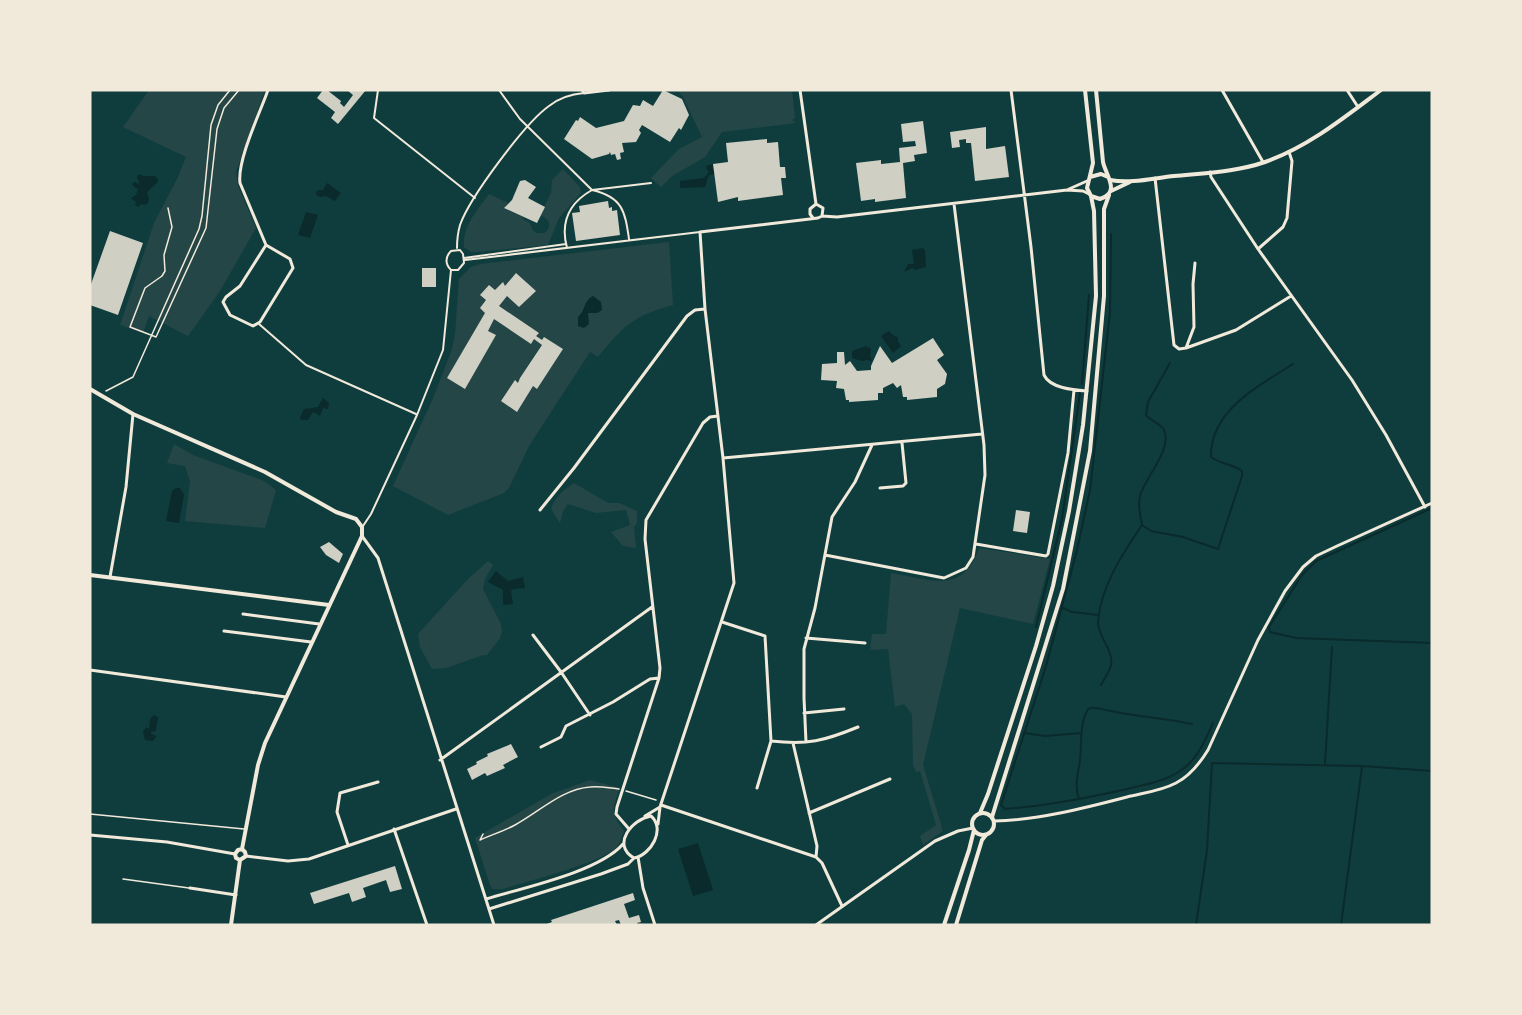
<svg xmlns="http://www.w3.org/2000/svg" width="1522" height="1015" viewBox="0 0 1522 1015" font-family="Helvetica,sans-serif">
<rect width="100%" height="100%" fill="#0f3d3e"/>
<path fill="#244646" d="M149 90H265L236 172 238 186 256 228 220 291 188 336 149 316 143 333 120 325 154 223 178 177 186 157 123 127Z
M677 90H792L795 117 792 120 796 123 722 132 705 157 672 176 661 187 651 178 679 149 702 137 683 97Z
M563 169 580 187 581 193 559 218 548 245 478 252H471L464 247C462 227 478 209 489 194L508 203 505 206V209L523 217V219L530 223 532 229 536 233H545C553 225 549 219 540 215L551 193 552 180Z
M669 242 673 305C633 316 624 325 598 357L590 352 529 446 509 488 504 493 448 515 393 486 434 396 452 349 455 334 459 279 471 267 480 264Z
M174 444 193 455 264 481 276 490 265 528 185 521 190 481 185 466 167 463Z
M574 483 608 503H619L637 511V523L634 527 636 548 623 546 611 532 630 525 626 510 596 513 568 504 563 511 560 523 551 509C555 497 563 490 574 483Z
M979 548 1050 559 1033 624 960 608 923 765 943 831 923 845 920 836 936 825 920 771 916 772 913 765 912 714 904 704 895 707 888 649 870 650 872 634H886L891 573C930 579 963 596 979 548Z
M488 561 493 565 485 579 483 589 501 624 502 632 500 638 487 655H483L446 668 432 669 420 647 418 634 468 579Z
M590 780 620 788C612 809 610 812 624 831 622 837 620 843 616 848 603 862 525 882 503 889H493L490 885 475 838 551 794Z"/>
<path fill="#0a2a2b" d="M713 164 715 174 709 175 705 187 680 188V181L704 178 709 172 707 170 706 166Z
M139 174 144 176H155L158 179 157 183 147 192 149 199 148 203 145 205 140 204 139 207 135 205 136 202 131 198 136 195 138 189 134 187 132 184 134 182 140 184 137 177Z
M327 183 341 193 335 201 326 196 320 197 316 195 317 190H323Z
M306 212 318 215 310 238 298 235Z
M923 248 925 251 926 267 915 270 913 268 904 272 908 264H914L912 250Z
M593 296 601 302 602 310 597 313H588L589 324 584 328 578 326V317C586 310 583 301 593 296Z
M889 331 894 336 898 337V341L901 346 893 353 881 336Z
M866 346 871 349 870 355 872 362 868 360 862 361 852 358V351Z
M323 398 329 403 328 409 323 408 320 416 313 412 308 420H301L300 417 304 409 318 407Z
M176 488H180L184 495 179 523 166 521 172 491Z
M496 571 508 581 523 577 525 588 513 589 511 591 513 604 503 605V590L488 582Z
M154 715 158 717 156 731 151 732V734L157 736 153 741 145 740 143 732 146 727 149 729 150 719Z
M698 843 713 890 693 896 678 849Z"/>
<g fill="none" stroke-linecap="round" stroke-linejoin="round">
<path stroke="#0a2a2b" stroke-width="2" d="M1111 234 1110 312 1090 490 1077 550 1046 666 1001 805 1005 809C1046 806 1087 798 1127 789 1145 784 1164 782 1180 771 1197 760 1205 741 1213 723
M1170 363 1148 402 1146 415C1151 421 1161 424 1164 430 1173 449 1144 479 1140 496 1138 505 1140 516 1142 525L1151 531 1183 537 1218 549 1242 476V471C1233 464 1220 464 1211 457 1210 410 1259 386 1293 364
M1082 384 1089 295
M1432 508 1316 561 1302 575 1269 627 1270 632 1296 638 1432 643
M1063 608 1072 612 1098 615
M1036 627 1062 519 1080 393
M1101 685C1104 679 1110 671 1111 665 1114 650 1097 636 1098 621 1101 586 1123 553 1142 525
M1024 733 1045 736 1081 733
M1325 764 1332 647
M1079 799C1074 786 1078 774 1080 761 1082 743 1079 725 1088 709 1096 706 1102 710 1111 711 1138 717 1165 718 1192 724
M1196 925 1207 850 1212 763 1362 766 1432 771
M1341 925 1362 767"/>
</g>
<path fill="#cfcfc3" d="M323 90H327L341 101 340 103 344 107 353 95 347 90H366L338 124 331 118 335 112 317 98Z
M663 90 682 99 689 115 681 130 679 128 670 142 642 125 639 130 641 133 636 142 622 143 624 152 620 153 621 159 617 160 615 154 611 155 610 152 609 154 592 159 564 139 576 120 578 121 580 117 596 128 624 121 633 105 640 106 643 100 653 106Z
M923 121 927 153 914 155 915 161 903 163 906 198 875 202V199L861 201 856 163 881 160V164L900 162 899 148 916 146 915 141 903 142 901 124Z
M986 127V149L1005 146 1009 177 975 181 971 143H966V139L959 140 960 147 952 148 950 132Z
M767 139V143L778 142 780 167H785L786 178H781L783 195 738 201V197L718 202 713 164 728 162 726 143Z
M525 180 536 187 528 198 545 207 537 223 504 208 512 200 520 181Z
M608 201 609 208 612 207V211L617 210 620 235 576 241 572 213 580 212 579 206Z
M110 231 143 243 118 315 90 305V287Z
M422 268H436V287H422Z
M516 273 536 291 519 307 507 296 499 306 539 333 536 336 542 340 544 337 563 349 537 389 533 386 517 412 501 401 515 380 518 383 520 378 542 345 534 339 531 344 494 319 488 331 496 335 465 389 447 378 485 313 480 308 486 300 480 295 489 285 495 290 503 282 505 286Z
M933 338 944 355 937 360 947 374 945 384 937 389V397L907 400V397H903L901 385 897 388 893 383 883 388V393H878V400L849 402V400H846L844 389 836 388 837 381 821 380 822 364 837 363V352H844L845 365 850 361 857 371 871 370V366L880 346 892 363Z
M1016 510 1030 512 1027 533 1013 531Z
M329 542 343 554 339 563 326 555 320 547Z
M511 744 518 757 503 765 505 768 487 776 485 773 472 780 467 769 477 764 476 762 488 756 487 754Z
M395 866 402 889 390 892 386 880 363 888 366 897 352 902 349 893 314 904 310 893Z
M633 893 635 900 624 904 629 918 639 915 641 922 637 923 638 925H621L619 920 615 921 617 925H544L552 922 551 920Z"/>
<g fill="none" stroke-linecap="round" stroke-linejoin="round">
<path stroke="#f1e9da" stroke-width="1.5" d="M168 208 172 227 164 255 165 271 162 276 145 288 130 327 156 337 206 228 217 129 224 108 239 90
M106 391 133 377 199 229 202 216 211 125 218 105 230 90
M626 791 656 800
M483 834 480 840C491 835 504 831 515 825 539 812 562 789 590 787 600 786 609 788 619 789"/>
<path stroke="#f1e9da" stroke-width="1.5" d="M90 814 244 829
M123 879 189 888"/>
<path stroke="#f1e9da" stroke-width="2" d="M378 90 374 118 475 198
M499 90 520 119 592 190 651 183
M457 248C457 240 458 232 460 225 470 197 525 123 549 106 559 98 572 94 584 93
M567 248C560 222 569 203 592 190 623 197 625 212 629 239
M464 258 566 244
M465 260 700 232
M259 324 306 365 416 414
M363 526 371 514 417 415 443 350 451 270C445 264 445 257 451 251L460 250 463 254 464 263 458 270H451"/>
<path stroke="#f1e9da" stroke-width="3" d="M582 90 584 93 609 90
M800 90 816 204
M1011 90 1031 247 1044 375C1050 388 1073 390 1087 391
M1222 90 1263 162
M1347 90 1358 107
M1210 172 1211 177 1258 249 1352 380 1386 435 1425 507
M1155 178 1174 345 1179 349 1186 348 1194 327 1193 284 1195 263
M1069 189 1087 181
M816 204 823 208 822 216
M813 218 810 214V209L816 204
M266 245 290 259 293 268 260 322 253 326 230 315 223 302 226 297 240 286Z
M266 245 240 183C237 160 260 113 268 90
M1258 249 1283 227 1287 218 1292 161 1289 152
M1186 348 1236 330 1291 296
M723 458 982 434
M880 488 903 486 906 483 902 443
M540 510 574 468 687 316 695 310 705 309
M362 536 378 558 494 925
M976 544 1046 556 1048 554 1068 453 1074 390
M825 555 944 578 966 568 973 557 985 475 984 445 954 204
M110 577 126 487 133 414
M243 614 319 624
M722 622 765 636 771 741 757 788
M224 631 311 642
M533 635 561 672 590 715
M806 638 865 643
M90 670 286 697
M804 713 844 709
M771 741C808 745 824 741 858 727
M806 742 804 698V649L815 608 832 517 855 482 872 445
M793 743 817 846 816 857
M541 747 561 737 566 726 613 702 650 679 659 678
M440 760 652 607
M661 805 816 857 822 863 842 906
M660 807 734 583 723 458 705 309 700 232 818 218 822 216 837 217 1067 190 1083 191 1089 194
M809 813 890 779
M645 816 660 807 658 824
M651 816C666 829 651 855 634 858 611 845 632 819 651 816Z
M995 821C1038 820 1085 808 1127 797 1143 793 1161 791 1176 783 1190 776 1200 763 1208 750L1258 640 1285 591 1303 567 1316 556 1337 546 1432 503
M394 829 427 925
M629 829 616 814 617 807 659 678 660 668 645 539 646 520 703 423 710 417 718 416
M90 835 167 842 235 854
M348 845 337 812 340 793 378 782
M246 856 288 861 309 859 456 809
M638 857 643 888 655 925
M190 888 236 895
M486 899C522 888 599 872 623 844
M489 909 601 874 628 864 634 858
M816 925 935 841 958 831 973 828"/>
<path stroke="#f1e9da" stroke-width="4" d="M1110 180C1131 184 1154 178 1174 176 1204 173 1236 172 1265 162 1308 147 1345 117 1381 90
M1111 191 1130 182
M90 389 133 414 265 472 336 512 356 519 362 527V536L265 743 258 765 242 849
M90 575 329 605
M240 860 236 858 235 854 238 850 242 849
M240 860 246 856 245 852 242 849
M231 925 240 860"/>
<path stroke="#f1e9da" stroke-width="4" d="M1085 90 1093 163 1087 188 1091 196 1100 199C1121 192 1106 176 1103 162L1096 90
M1090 177 1101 174 1108 177
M972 824a11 11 0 1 1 22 0a11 11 0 1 1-22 0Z
M980 813 988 794 1036 646 1053 586 1069 511 1083 425 1096 296 1094 211 1091 196
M992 817 1063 589 1090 451 1104 296V209L1109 195
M944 925 969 850 974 830
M956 925 982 840 986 835"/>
</g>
<rect width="1522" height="1015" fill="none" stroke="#f1e9da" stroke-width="183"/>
</svg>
